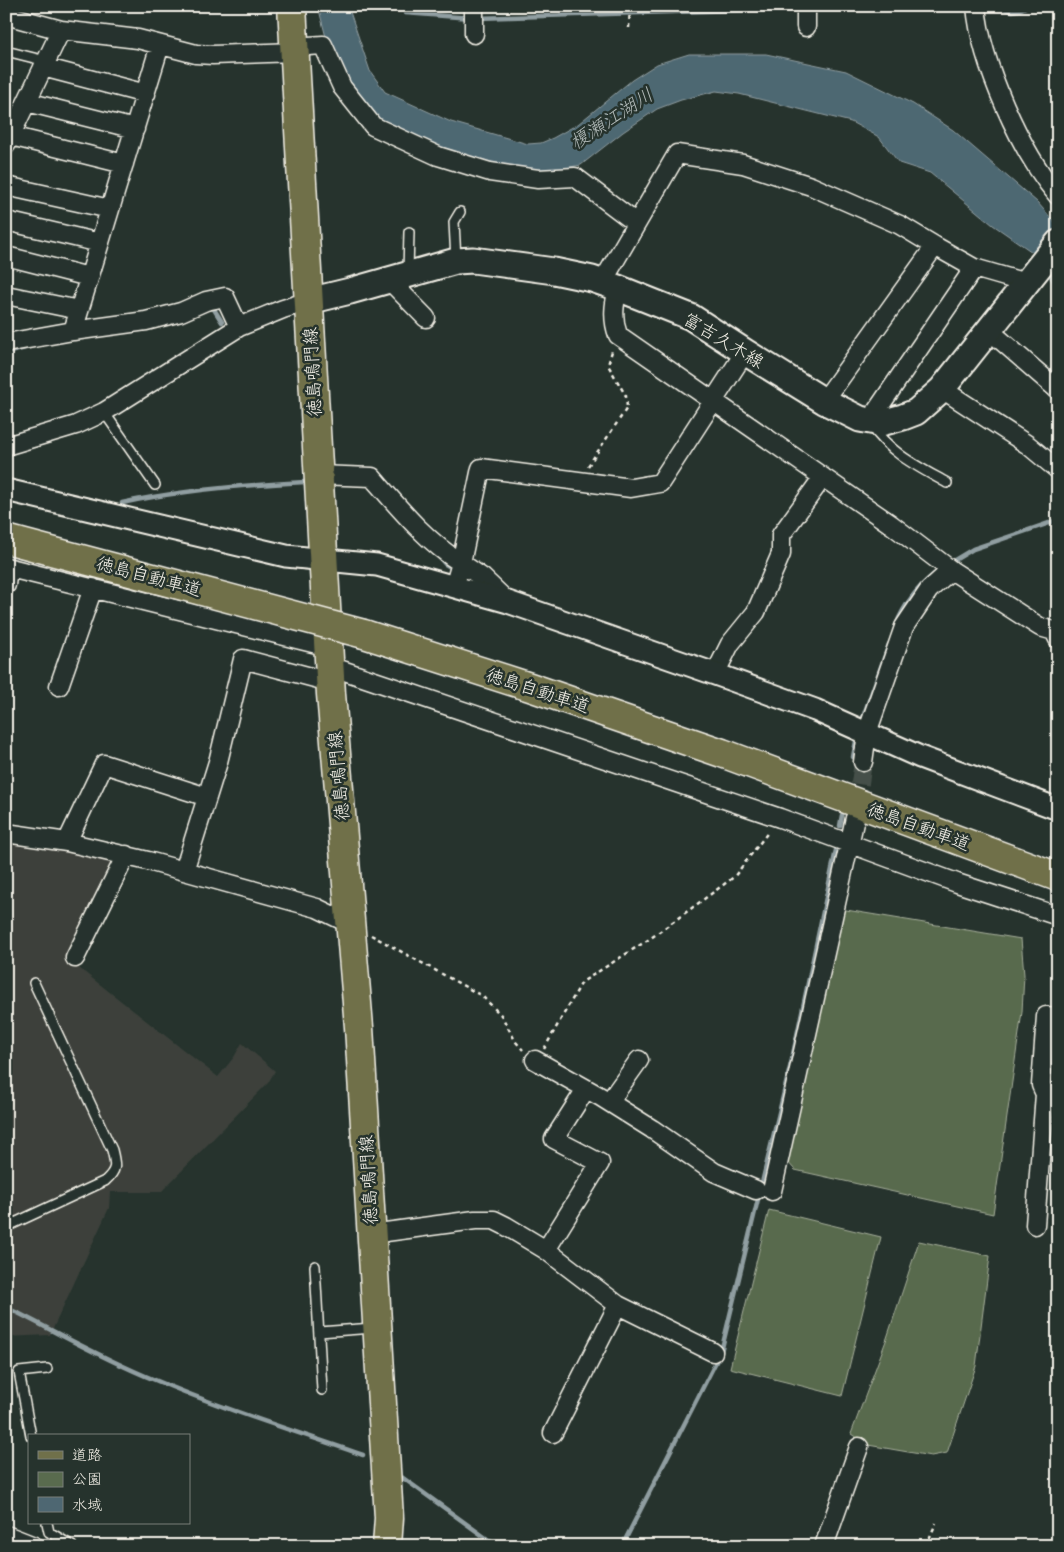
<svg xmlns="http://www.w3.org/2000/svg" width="1064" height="1552" viewBox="0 0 1064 1552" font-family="Delius,'Klee One',sans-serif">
<rect width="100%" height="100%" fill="#26332d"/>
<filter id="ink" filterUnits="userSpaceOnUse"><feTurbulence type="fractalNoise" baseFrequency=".02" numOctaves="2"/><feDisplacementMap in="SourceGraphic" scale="10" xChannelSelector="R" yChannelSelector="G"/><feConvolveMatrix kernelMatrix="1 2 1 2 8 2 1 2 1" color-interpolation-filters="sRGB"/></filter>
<g filter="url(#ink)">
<path fill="#3c413b" d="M6 839 128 865 79 968 218 1077 234 1057 242 1043 275 1071 268 1083 161 1192H110L109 1208 50 1335 6 1337Z"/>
<path fill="#596b4e" stroke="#a6ae9b" d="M840 909 1021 939 1024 975 1022 1012 993 1214 795 1170 785 1159Z
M769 1210 881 1237 842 1396 730 1368Z
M919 1241 990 1256 976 1366 947 1453 931 1456 868 1445 851 1434 887 1338Z"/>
<path fill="#4e6772" stroke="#909ea1" d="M318 6H348L370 71 385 92 451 122 528 144 541 143 553 138 578 124 632 80 657 64 689 54H766L846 71 913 104 953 130 1037 202 1058 226V293L1047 272 1051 265 993 225 930 173 899 163 879 137 851 122 739 94 716 91 681 100 657 109 623 132 581 165 554 170 522 172 431 145 394 129 363 108 328 45Z"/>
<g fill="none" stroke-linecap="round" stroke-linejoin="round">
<path stroke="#909ea1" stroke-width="4.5" d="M1000 6C1009 13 1018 12 1027 6
M811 7 840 6
M405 13 471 18
M479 18 803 8
M210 307 212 306 222 322
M6 353 29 347
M122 503C182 490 243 485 305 482
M439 557 445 564 454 569
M948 564 973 549 1058 520
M896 625C904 605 917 588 934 574
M863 717 889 644
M853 757 856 741
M840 826 842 815
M6 1308 18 1313C63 1336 108 1361 155 1380 223 1409 294 1431 363 1455
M403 1478 497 1546
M622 1546 721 1352 792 1059 836 850"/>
<path stroke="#455049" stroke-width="18" stroke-dasharray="18 9" stroke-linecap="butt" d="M856 811 863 762"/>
<g stroke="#f4f1e8" stroke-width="12">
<path id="service" d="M6 51 46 61
M6 116 19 118
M456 260 454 222 460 212
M408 272 409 232
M104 412 155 485
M871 425C891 454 917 466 947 483
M6 1227 105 1181C117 1170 116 1166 112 1150L34 983
M315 1266 322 1390
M319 1332 373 1328
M31 1436 19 1372 47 1369
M47 1523 49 1532 72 1546"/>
</g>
<g stroke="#f4f1e8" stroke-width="21">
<path id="minor" d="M806 6V27
M976 6C981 64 1021 152 1058 196
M6 15 61 30 138 39 196 54 213 55 294 52
M474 34V6
M293 47 323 45 342 87 373 126 438 156 490 172 538 179 575 177 636 223
M43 67 146 94
M27 102 135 129
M11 136 124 164
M6 145 61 30
M6 186 110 209
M6 221 100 243
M6 256 89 277
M389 280 426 318
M602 283 677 154 743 164 811 186 900 225 935 246
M618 288C614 304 612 319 618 335L892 525 951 570 1040 627 1054 631 1058 639
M6 295 79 310
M989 330 1058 390
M73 331 160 45
M6 343 73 331 146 321 181 312 206 301 225 297 239 327
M942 389 1028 445 1058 470
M824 401 935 246 974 268 1026 283
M873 422 877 410 974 268
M6 446 76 425 104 412 239 327 283 309 309 301
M318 475 372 477C399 508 426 541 461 563L454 587
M6 567 329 647
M6 585 8 568
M508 602 483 578 461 563 481 468 631 488 660 483 745 352
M330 666 780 818 957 883 1058 916
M715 674 730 644 756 612 781 554V535L823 477
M59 686 93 588
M863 762 867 733 904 627 929 590 951 570
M6 833 67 842 148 861 317 908 350 924
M67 842 104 764 207 797
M184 871 218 762 243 659 330 682
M75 958 126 855
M535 1060 601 1097 652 1129 714 1172 756 1190
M609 1102 639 1060
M772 1191 855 818
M1035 1225 1045 1094 1041 1085 1046 1016 1058 1017
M371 1234 475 1220H494L506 1226 546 1250 618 1305 713 1352
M546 1250 600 1163 554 1139 586 1089
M553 1433 618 1305
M6 1535 34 1546
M824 1546 859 1447"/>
</g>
<g stroke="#f4f1e8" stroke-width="25">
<path id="tertiary" d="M6 490 286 556 377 565 508 602 715 674 815 710 920 757 1058 809"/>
</g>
<g stroke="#f4f1e8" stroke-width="29">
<path id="secondary" d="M309 301 350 291 456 261 473 260 554 271 592 279 618 288 691 317 745 352 824 401 860 419 881 423 903 417 916 412 942 389 1058 243"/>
</g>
<g stroke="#f4f1e8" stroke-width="31">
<path id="primary" d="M292 6 331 694 359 1027 389 1518 387 1546"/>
</g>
<g stroke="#f4f1e8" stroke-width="31">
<path id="motorway" d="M364 634 530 687 722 753 1058 877"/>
</g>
<path stroke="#f4f1e8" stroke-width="2.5" stroke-dasharray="4 4" stroke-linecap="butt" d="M629 28 630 6
M588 466 627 408 626 396 608 365 612 351
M371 935 482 996 501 1015 516 1042 523 1050
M544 1049 582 982 651 938 734 877 769 831
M926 1546 936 1523"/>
<use href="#service" stroke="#26332d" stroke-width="9"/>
<use href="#minor" stroke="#26332d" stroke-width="18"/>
<use href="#tertiary" stroke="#26332d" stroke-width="21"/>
<use href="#secondary" stroke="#26332d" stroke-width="25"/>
<use href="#primary" stroke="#70704a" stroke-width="28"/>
<use href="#motorway" stroke="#70704a" stroke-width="28"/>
<g stroke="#f4f1e8" stroke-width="31" stroke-linecap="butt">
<path id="motorway-bridge" d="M6 539 364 634"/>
</g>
<use href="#motorway-bridge" stroke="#70704a" stroke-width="28"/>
</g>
</g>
<g text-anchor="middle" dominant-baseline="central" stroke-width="5" stroke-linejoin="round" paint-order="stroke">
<g font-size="18" fill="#f4f1e8" stroke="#26332d">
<text transform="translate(724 340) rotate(31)">富吉久木線</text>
<text transform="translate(312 372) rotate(-93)">徳島鳴門線</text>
<text transform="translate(149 576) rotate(15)">徳島自動車道</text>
<text transform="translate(538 690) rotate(18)">徳島自動車道</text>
<text transform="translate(338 776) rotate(-95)">徳島鳴門線</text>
<text transform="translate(919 826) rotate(20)">徳島自動車道</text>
<text transform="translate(368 1180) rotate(-93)">徳島鳴門線</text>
</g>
<g font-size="19" font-style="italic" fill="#b2bab9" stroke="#26332d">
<text transform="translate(611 118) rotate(-33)">榎瀬江湖川</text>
</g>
</g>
<rect width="1064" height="1552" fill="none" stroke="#26332d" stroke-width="25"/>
<rect x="12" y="12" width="1039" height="1527" fill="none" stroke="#f4f1e8" stroke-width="2" filter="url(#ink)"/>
<rect x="28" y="1434" width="162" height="90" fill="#26332d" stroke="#787f78"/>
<rect x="38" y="1451" width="25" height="8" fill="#70704a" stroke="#787f78"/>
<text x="72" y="1460" font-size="15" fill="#f4f1e8">道路</text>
<rect x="38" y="1472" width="25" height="15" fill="#596b4e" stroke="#787f78"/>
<text x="72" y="1484" font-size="15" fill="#f4f1e8">公園</text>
<rect x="38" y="1497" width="25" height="15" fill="#4e6772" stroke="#787f78"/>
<text x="72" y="1510" font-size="15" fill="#f4f1e8">水域</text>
</svg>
